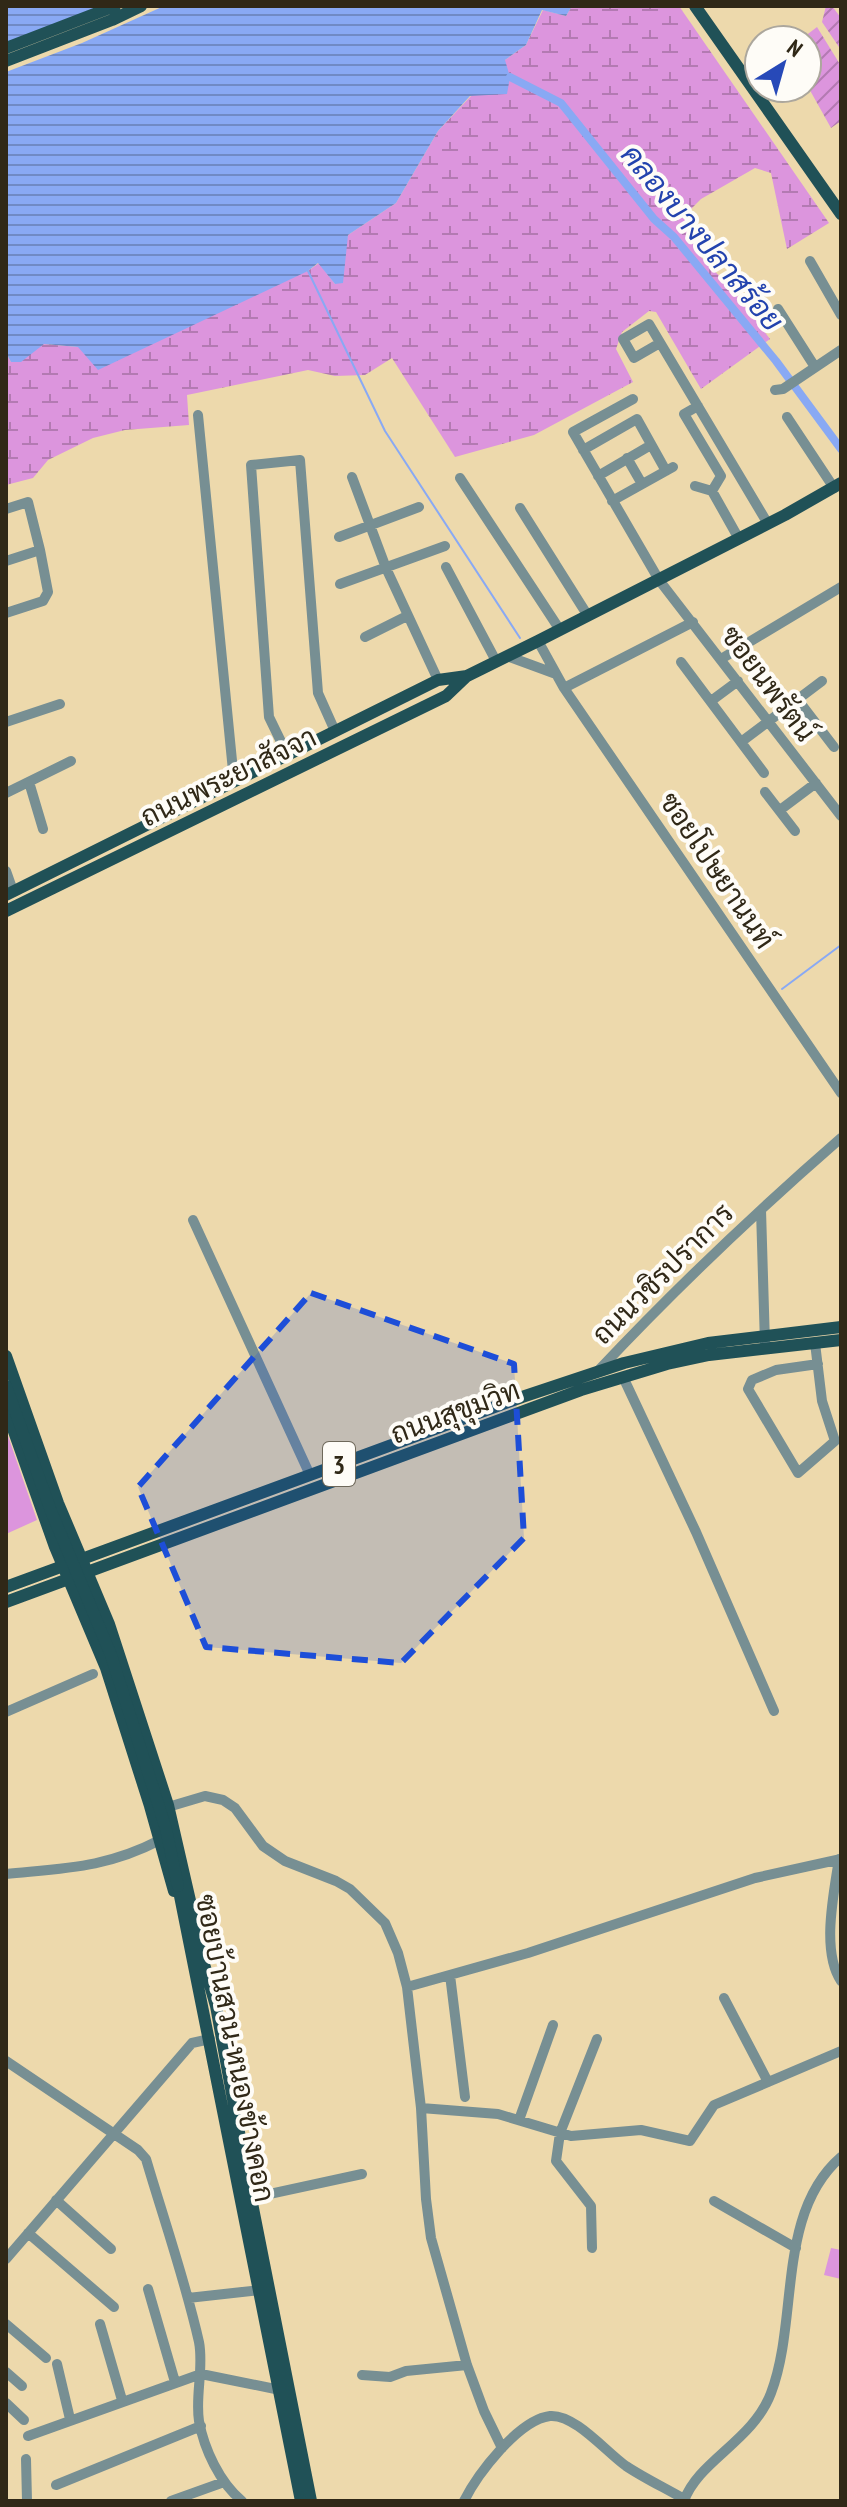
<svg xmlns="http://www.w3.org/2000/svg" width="847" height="2507" viewBox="0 0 847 2507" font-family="'PT Sans Narrow',Sarabun,sans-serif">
<defs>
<pattern id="wetland-marsh" width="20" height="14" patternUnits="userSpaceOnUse" patternTransform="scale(2)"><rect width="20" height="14" fill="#dc95dd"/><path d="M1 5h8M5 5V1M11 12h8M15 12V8" fill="none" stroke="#b37ab2"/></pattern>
<pattern id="garden-furrows" width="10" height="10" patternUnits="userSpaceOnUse" patternTransform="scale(2)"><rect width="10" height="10" fill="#dc95dd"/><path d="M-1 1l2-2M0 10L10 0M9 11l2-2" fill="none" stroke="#b37ab2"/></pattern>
<pattern id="water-rules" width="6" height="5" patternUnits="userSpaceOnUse" patternTransform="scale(2)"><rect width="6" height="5" fill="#89a9f4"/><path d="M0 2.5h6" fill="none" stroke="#708ac5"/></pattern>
</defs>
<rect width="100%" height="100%" fill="#edd9ac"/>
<path fill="url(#wetland-marsh)" d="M572 6H679L829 223 787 249 771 173 755 168 701 199 684 216 696 252 733 290 770 339 701 389 656 312 649 311 622 332 616 349 633 382 534 435 455 457 392 358 365 375 335 376 308 370 187 395 189 425 125 430 93 438 48 460 33 478 6 485V353L11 362 44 344 79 347 308 271 319 263 335 284 348 235 396 203 438 131 505 60 526 45 543 10 566 16Z"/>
<path fill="#dc95dd" d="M6 1430 37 1520 6 1534Z
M831 2248 841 2250V2279L824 2275Z"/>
<path fill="url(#garden-furrows)" d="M826 6H832L841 18V50L822 22Z
M817 27 841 66V121L831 128 807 85 813 77 807 70V40H800Z"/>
<path fill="url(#water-rules)" d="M6 6H572L566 16 542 10 526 45 505 60 510 77 507 94 470 96 438 131 396 203 348 235 343 283 335 284 318 263 308 271 98 370 78 347 44 344 21 362H11L6 353Z"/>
<path fill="#edd9ac" d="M106 6H164L82 43 6 72V45Z"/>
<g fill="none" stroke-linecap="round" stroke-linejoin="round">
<path stroke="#89a9f4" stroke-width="2" d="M308 271 385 431 520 638
M782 989 841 945"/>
<path stroke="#89a9f4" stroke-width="8" d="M510 77 561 103 654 219 674 237 776 361 841 449"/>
<path stroke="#778f93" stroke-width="10" d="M810 261 841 315
M778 309 815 367
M660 343 634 358 623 339 649 324 768 524
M775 390 783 389 841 350
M633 399 573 432 659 580 841 816
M198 415 234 781
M787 417 834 488
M583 450 637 419 666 471
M627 458 642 484
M598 476 651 445
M352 477 386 568 438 680
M460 478 560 630
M695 486 712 491 721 476 684 414 698 406
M712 491 739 539
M612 501 673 467
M520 508 588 616
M6 509 28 502 40 550 6 561
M339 537 419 507
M446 567 496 661
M340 584 445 546
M6 613 43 601 48 592 40 550
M365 637 407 616
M538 641 564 688 841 1093
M507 656 556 674
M721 659 841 587
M681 662 764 773
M564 688 693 622
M798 700 834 747
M711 701 738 681
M6 722 60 704
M741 742 822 681
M287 754 269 717 251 465 300 460 318 693 335 731
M29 782 43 829
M765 792 795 831
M6 793 71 761
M780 810 816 783
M6 871 13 891
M761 1210 765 1344
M193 1220 310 1475
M815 1343 822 1401 835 1441 798 1473 748 1389 752 1380 776 1370 818 1364
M598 1371C675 1289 756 1212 841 1138
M623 1377 696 1532 774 1711
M6 1712 93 1674
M168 1807 205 1796 223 1800 235 1808 263 1846 285 1861 336 1881 350 1889 385 1923 398 1953 407 1987 421 2108 426 2199 431 2238 467 2365 484 2411 502 2448
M839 1859C834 1893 821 1951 841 1981
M6 1874C65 1868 106 1868 160 1840
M450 1975 465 2097
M407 1987 528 1953 755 1878 841 1859
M724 1998 768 2082
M6 2061 138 2150 146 2159C164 2220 185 2280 199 2342 204 2368 195 2396 199 2421 204 2449 220 2483 242 2501
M421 2108 498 2114 571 2136 641 2130 690 2141 714 2105 841 2051
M519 2120 553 2025
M251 2198 362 2174
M56 2200 111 2249
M714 2201 796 2248
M28 2233 114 2307
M592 2248 591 2206 556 2161 560 2133 597 2039
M6 2259 192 2043 210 2039
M148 2289 175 2382
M188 2298 260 2290
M6 2324 46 2358
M100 2324 122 2400
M57 2364 70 2419
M6 2372 22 2386
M362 2375 390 2377 406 2371 467 2365
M6 2403 24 2420
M28 2436 201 2374 285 2391
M26 2459 27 2501
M56 2485 201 2426
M171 2501 224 2482
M464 2501C477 2475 518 2420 550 2416 575 2414 606 2452 626 2466 644 2478 665 2488 684 2499
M684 2501C698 2461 753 2441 771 2393 799 2320 776 2213 841 2157"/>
<path stroke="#205157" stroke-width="12" d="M695 6 841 214
M6 48 115 6
M6 61 112 20 141 6
M6 895 438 680 467 676 538 641 785 515 841 483
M6 911 446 696 467 676
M6 1356 58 1503 109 1624 168 1805 203 1957
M6 1409 55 1547 106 1668 150 1806 174 1891
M6 1587 522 1397 624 1363 708 1343 841 1327
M6 1602 581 1390 667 1364 709 1355 841 1340
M178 1886 301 2501
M200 1950 216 2006 251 2198 311 2501"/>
<path stroke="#205157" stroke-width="12" d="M6 1386 51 1511 111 1655 166 1829 178 1886"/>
</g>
<path fill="#1d4ed8" fill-opacity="0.2" stroke="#1d4ed8" stroke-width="6" stroke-dasharray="16 10" stroke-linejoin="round" d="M311 1293 514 1364 524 1538 401 1663 206 1647 138 1487Z"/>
<g text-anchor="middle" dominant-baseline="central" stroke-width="8" stroke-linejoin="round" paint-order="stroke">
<rect fill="#fefcf7" stroke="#6e685a" stroke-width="2" x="323" y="1442" width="32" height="44" rx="6"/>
<g font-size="26" font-weight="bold" fill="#302817">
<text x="339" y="1464">3</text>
</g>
<g font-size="28" fill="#302817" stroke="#fefcf7">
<text transform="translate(769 683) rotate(53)">ซอยนพรัตน์</text>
<text transform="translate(228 776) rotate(-26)">ถนนพระยาสัจจา</text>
<text transform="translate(718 870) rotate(56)">ซอยโปษยานนท์</text>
<text transform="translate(662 1273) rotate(-45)">ถนนวชิรปราการ</text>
<text transform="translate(455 1411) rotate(-20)">ถนนสุขุมวิท</text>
<text transform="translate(236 2048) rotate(79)">ซอยบ้านสวน-หนองข้างคอก</text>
</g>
<g font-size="30" font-style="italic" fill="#2343ae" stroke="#fefcf7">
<text transform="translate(703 237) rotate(50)">คลองบางปลาสร้อย</text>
</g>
</g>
<rect width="847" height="2507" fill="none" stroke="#302817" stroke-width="16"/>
<g transform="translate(783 64) rotate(37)"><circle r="38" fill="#fefcf7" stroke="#aca79d" stroke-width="2"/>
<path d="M0-6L14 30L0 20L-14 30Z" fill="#2749b8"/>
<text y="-12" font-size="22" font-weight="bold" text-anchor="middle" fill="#302817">N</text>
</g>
</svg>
